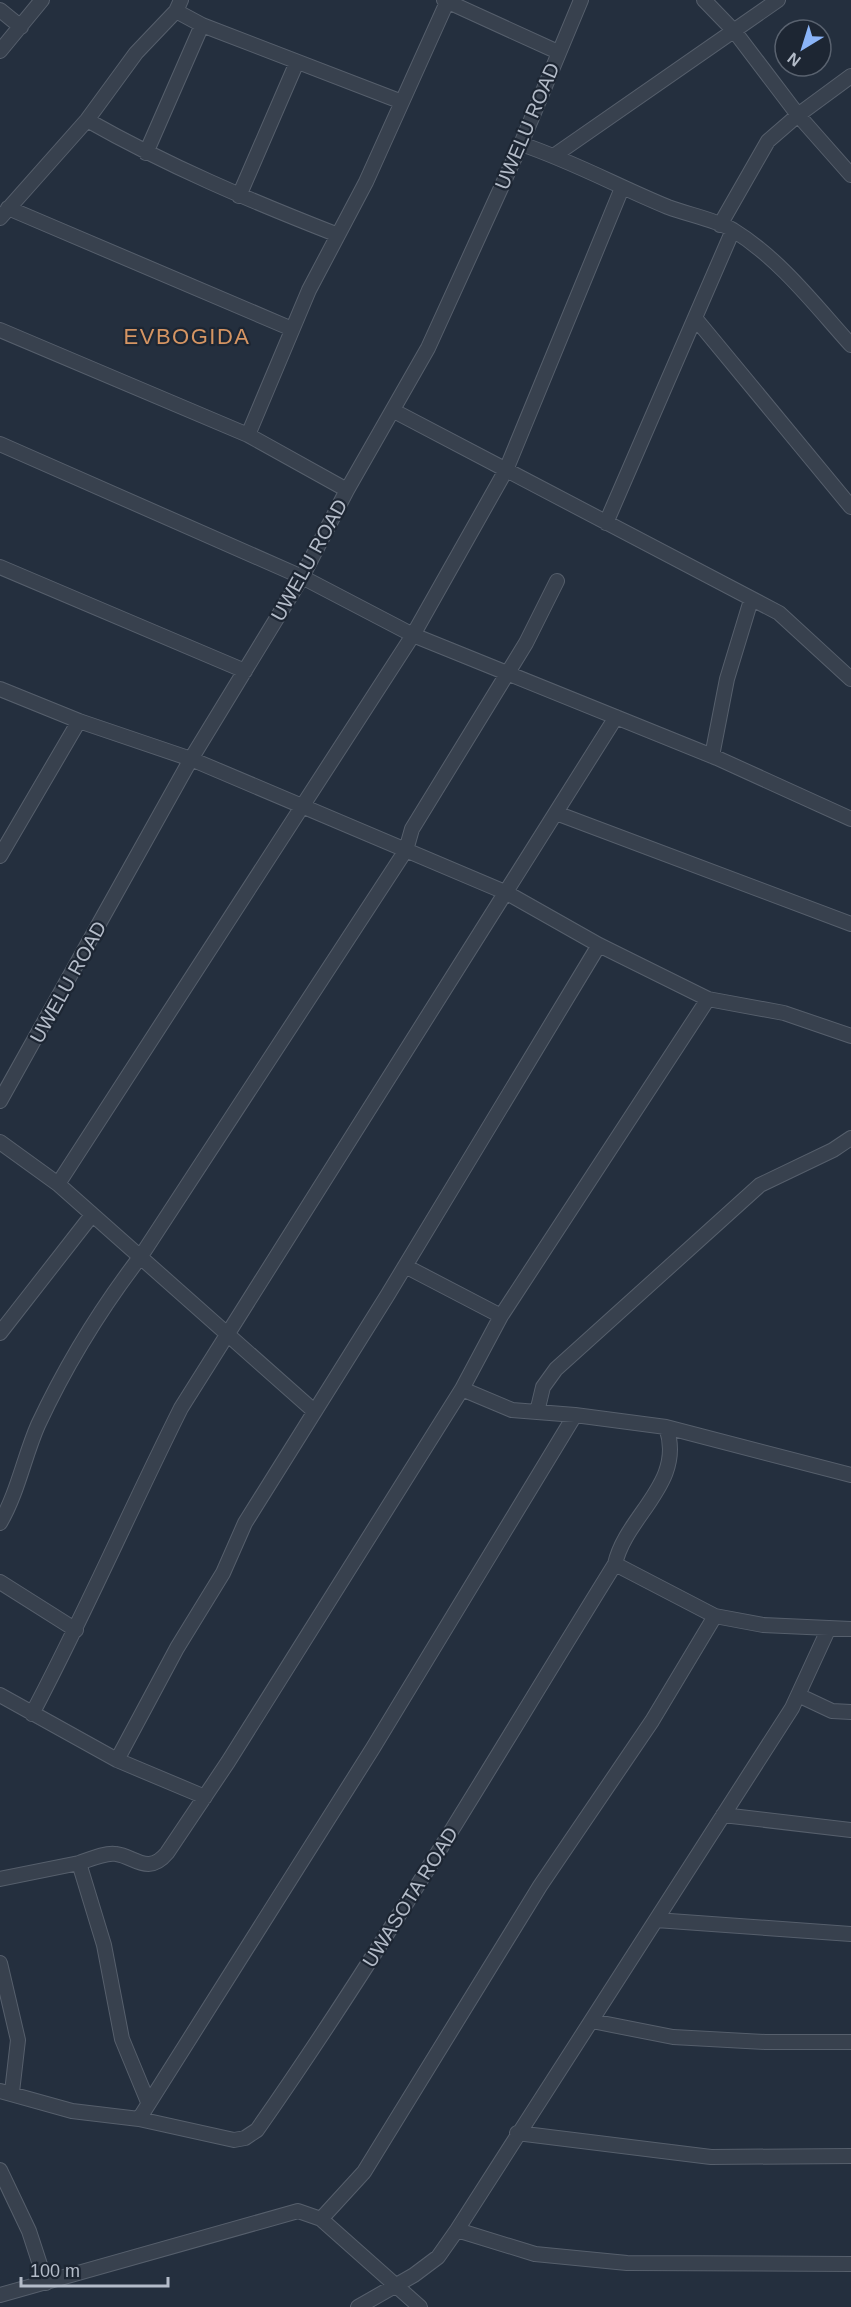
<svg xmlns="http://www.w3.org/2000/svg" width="851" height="2307" viewBox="0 0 851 2307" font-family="Helvetica,sans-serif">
<rect width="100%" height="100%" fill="#242f3e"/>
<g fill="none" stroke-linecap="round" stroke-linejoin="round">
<g stroke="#565f6c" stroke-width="16">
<path id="minor" d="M444 0 558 52
M704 0 735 32 798 115 851 175
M0 10 21 27
M176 11 202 25 402 102
M0 51 42 0
M87 120C168 166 251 201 338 235
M521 144C572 161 619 187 668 207 689 215 714 219 733 230 780 259 815 305 851 345
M146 153 202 25
M555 155 778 0
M239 196 297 62
M8 208 292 329
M0 218 87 120 136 53 176 11 181 0
M720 225 768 141 798 115 851 76
M695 318 851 507
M0 330 248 435 347 490
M394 411 779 613 851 679
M248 435 309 290 366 182 448 0
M0 444 302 577 413 635 717 758 851 819
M606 523 733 230
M0 567 245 671
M0 689 79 721 191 759 507 893 599 945 708 999 784 1013 851 1036
M712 756 727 679 751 600
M556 813 851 924
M0 856 79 721
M0 1101 191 759 302 577 347 490 428 348 521 144 581 0
M0 1142 58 1184 314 1411
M58 1184 413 635 506 470 622 188
M405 1266 501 1316
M0 1333 92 1215
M462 1389 512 1410 575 1415 666 1427 851 1475
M537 1412 543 1387 556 1369 760 1185 833 1150 851 1138
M0 1523C18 1492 24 1457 38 1425 66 1365 101 1308 141 1256L406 850 412 829 526 643 557 581
M615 1564 715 1616 763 1625 851 1629
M0 1582 76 1630
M0 1695 117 1760 205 1797
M798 1695 832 1711 851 1712
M32 1714C85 1614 130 1510 181 1408L616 717
M117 1760 177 1648 223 1573 245 1523 387 1296 599 945
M723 1815 851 1830
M79 1863C88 1860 106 1852 116 1854 134 1856 148 1876 167 1853L228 1762 462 1389 501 1316 708 999
M0 1879 79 1863 104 1945 122 2039 148 2102
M656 1920 851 1934
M0 1963 18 2040 12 2092
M592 2021 673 2037 765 2042H851
M0 2091 72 2111 139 2119 234 2140 245 2138 257 2130C385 1947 497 1754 615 1564 626 1515 686 1483 666 1427
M139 2119 373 1748 575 1415
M517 2133 711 2157 851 2156
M0 2170 29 2231 46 2283
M321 2219 364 2172 540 1886 652 1721 715 1616
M457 2230 535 2254 627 2263 851 2264
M0 2295 298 2211 321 2219 420 2307
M358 2307 414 2275 438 2257 457 2230 792 1708 828 1630"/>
</g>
<use href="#minor" stroke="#38414e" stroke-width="14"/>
</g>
<g text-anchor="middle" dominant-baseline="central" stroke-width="4.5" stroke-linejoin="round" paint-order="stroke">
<g font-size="20" fill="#b4bcc9" stroke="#1d2633">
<text transform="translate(527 126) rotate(-67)">UWELU ROAD</text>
<text transform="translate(309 560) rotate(-61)">UWELU ROAD</text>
<text transform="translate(68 982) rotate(-61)">UWELU ROAD</text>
<text transform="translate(410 1897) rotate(-58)">UWASOTA ROAD</text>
</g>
<g font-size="22" letter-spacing="1.5" fill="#d59563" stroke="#1d2633">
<text x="187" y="336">EVBOGIDA</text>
</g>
</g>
<g transform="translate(803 48) rotate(218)"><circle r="28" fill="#1d2633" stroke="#59626f" stroke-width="1.5"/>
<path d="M0-4.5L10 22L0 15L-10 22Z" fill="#8ab4f8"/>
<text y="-9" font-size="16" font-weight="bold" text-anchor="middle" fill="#b4bcc9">N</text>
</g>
<path d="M21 2277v9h147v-9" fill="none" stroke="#b4bcc9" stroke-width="3"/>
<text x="30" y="2277" font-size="18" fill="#b4bcc9" stroke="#1d2633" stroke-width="4.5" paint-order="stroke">100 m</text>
</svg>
